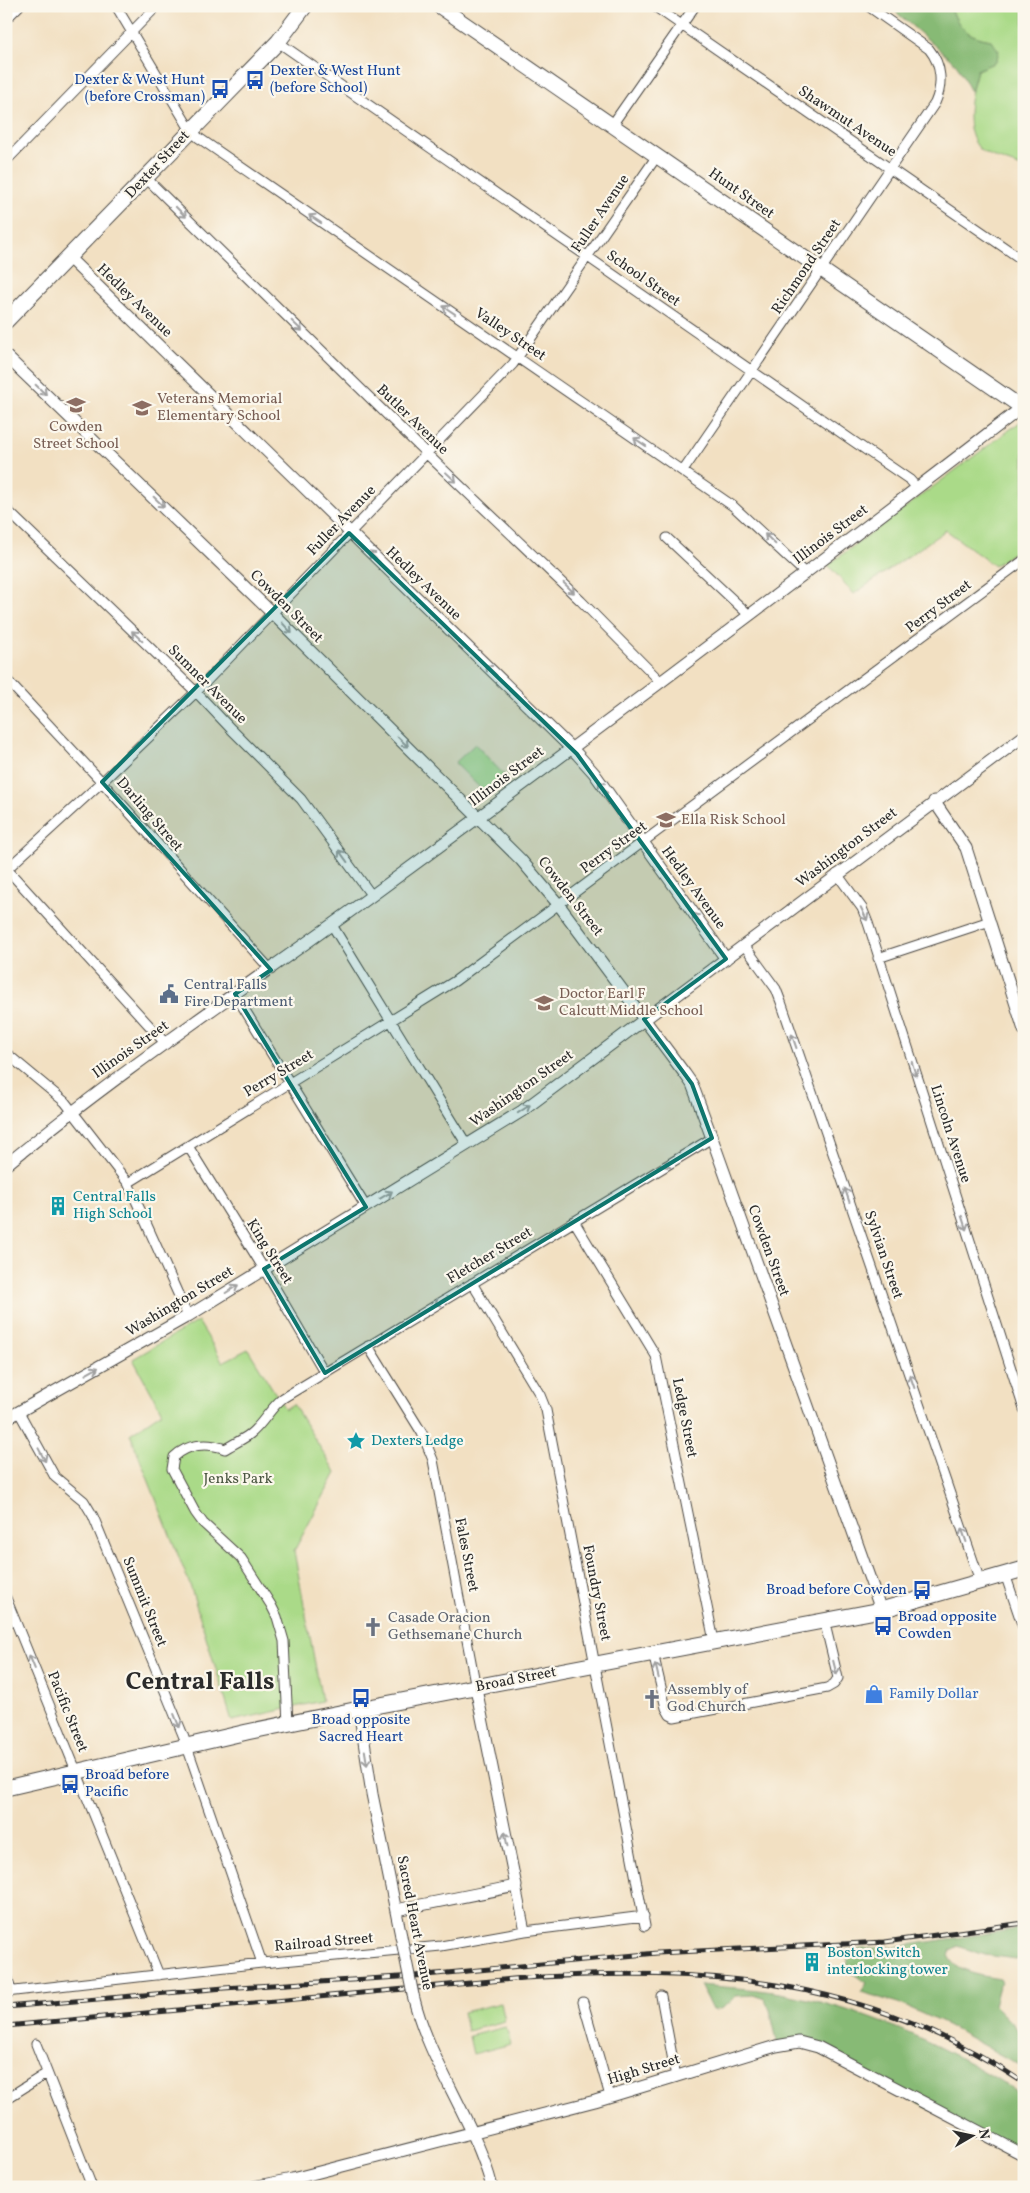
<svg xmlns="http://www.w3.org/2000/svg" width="1030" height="2193" viewBox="0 0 1030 2193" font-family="Vollkorn,serif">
<rect width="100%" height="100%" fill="#fbf7ec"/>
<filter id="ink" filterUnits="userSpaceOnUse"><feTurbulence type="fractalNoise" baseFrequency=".02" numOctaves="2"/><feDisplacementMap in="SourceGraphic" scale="10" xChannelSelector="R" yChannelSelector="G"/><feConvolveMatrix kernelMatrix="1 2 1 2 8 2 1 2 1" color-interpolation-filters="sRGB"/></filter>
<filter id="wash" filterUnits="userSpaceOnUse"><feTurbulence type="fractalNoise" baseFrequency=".0096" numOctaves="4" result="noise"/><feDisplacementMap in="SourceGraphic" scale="20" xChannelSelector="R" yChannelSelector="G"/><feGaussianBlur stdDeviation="1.12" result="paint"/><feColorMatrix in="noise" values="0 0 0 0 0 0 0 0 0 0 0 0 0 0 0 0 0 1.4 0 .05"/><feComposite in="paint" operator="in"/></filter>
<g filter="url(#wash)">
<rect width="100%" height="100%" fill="#f2e0c2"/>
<path fill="#aada88" stroke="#6a825a" d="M950 6H1007L1024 10V168C1012 163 985 156 978 147 962 126 971 92 977 70L995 62 991 40C967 36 959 29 950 6Z
M1024 419V545L994 566 946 530 854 594 828 565Z
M475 744 504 775 485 793 455 763Z
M198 1321 223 1362 248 1349 285 1409 293 1404 336 1473 294 1551 322 1701 232 1721 190 1585 130 1434 162 1412 133 1359Z
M501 2003 505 2021 467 2031 463 2012Z
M506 2027 511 2044 473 2054 469 2036Z"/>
<path fill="#87ba74" stroke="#597250" d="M889 6H950C959 29 967 36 991 40L999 51 996 62 977 70 971 92 957 65Z
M1024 1928V1960L985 1955 958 1946 951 1950 948 1955C954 1973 984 1976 1000 1979L1002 1982 999 1986 994 2005 1024 2036V2068L947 2025 898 2003 861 1992 867 1983 846 1969 848 1962 847 1950 901 1946Z
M700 1985C732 1988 764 1989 795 1996 877 2014 954 2050 1024 2096V2158L835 2060 804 2047 778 2045 770 2010 765 1999 753 1995 736 1996C730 2003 722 2011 712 2010Z"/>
</g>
<g filter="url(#ink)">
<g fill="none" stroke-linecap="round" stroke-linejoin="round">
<g stroke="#494642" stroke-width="11">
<path id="minor" d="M116 6 191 131 199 138 733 506 805 573
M654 6 1024 261
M6 19 19 6
M278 42 853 441 910 480 917 488
M612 125 695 6
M6 161 157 6
M146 178 427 454 581 601 660 681
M683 471 935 103C943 85 942 65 929 49L868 6
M6 509 196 692 231 729 301 799 372 896
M667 538 748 614
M6 679 102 782 271 970
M6 868 166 1044
M6 870 102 782 196 692 513 364 657 156
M837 874 862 908 868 923 1024 1409
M332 925 467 1145
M744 945 776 989 781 1002 980 1581
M878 958 990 921
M235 994 366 1207
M6 1053 65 1102 128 1183 188 1316
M188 1146 264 1269 325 1373
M128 1183 455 981 1024 560
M574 1221 656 1356 714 1641
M472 1283 540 1395 546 1410 645 1926
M368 1346 422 1433 433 1460 476 1688
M19 1412 55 1477 84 1501 93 1516 183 1735 262 1963
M1005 1574 1024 1630
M6 1598 159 1975
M653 1653 666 1708 670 1715 674 1717 827 1688 834 1684 838 1678 824 1620
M288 1724 284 1641 277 1617 271 1605 241 1558 203 1523 195 1512 172 1469 174 1457C187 1444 207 1442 225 1449 233 1444 242 1440 250 1434 263 1424 270 1408 283 1398L712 1138
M516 1886 525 1931
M6 1970 11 1992
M6 1992 262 1963 441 1946 525 1931 644 1916
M661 1996 676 2077
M583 2002 610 2096
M36 2044 92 2187
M6 2099 47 2073"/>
</g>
<g stroke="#494642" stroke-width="13">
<path id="tertiary" d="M69 258 577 754 594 773 726 959
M6 356 272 613 521 860 559 905 685 1074 692 1084 712 1138 881 1610
M934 801 966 848 1024 1030
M6 1165C122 1069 248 986 370 897 589 737 806 574 1021 408
M6 1419 188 1316 522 1111 1024 736
M359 1709 372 1794 401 1936
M396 1910 516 1886 476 1688
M413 1995C429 2063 475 2120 492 2187
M253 2187 292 2179 595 2101 776 2046 799 2042 818 2047 1024 2155"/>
</g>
<g stroke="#494642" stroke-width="16">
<path id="secondary" d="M439 6 1024 409"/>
</g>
<g stroke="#494642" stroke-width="17">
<path id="primary" d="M6 321 278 42 305 6
M6 1788 247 1732 359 1709 881 1610 1024 1569"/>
</g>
<use href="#minor" stroke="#fff" stroke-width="9"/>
<use href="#tertiary" stroke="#fff" stroke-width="11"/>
<use href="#secondary" stroke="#fff" stroke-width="14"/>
<use href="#primary" stroke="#fff" stroke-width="15"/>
<g stroke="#2b2b2b" stroke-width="5">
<path id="rail" d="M6 2007 224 1988 415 1976 657 1953 885 1942 1024 1923
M6 2026 524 1978C708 1966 866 1977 1024 2083"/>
</g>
<use href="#rail" stroke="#fbf7ec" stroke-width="3" stroke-dasharray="9" stroke-linecap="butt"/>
<g stroke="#494642" stroke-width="13" stroke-linecap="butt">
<path id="tertiary-bridge" d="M401 1936 413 1995"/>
</g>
<use href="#tertiary-bridge" stroke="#fff" stroke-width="11"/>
</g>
<defs><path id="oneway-shaft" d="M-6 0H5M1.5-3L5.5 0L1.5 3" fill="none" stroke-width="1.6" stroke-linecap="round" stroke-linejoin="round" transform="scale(1.25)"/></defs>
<g stroke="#a0a0a0">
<use href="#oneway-shaft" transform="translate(181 212) rotate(45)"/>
<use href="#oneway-shaft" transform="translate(315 219) rotate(-146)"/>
<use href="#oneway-shaft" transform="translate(449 310) rotate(-146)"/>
<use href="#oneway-shaft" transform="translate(297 326) rotate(44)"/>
<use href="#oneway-shaft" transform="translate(41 390) rotate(44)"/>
<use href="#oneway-shaft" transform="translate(640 442) rotate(-146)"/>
<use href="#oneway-shaft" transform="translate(451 477) rotate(43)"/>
<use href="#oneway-shaft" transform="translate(159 502) rotate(44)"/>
<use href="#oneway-shaft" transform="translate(770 539) rotate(-136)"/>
<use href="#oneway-shaft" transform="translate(374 557) rotate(-136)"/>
<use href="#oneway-shaft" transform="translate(569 588) rotate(44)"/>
<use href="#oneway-shaft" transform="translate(287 628) rotate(47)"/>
<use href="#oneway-shaft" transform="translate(137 636) rotate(-136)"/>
<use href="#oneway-shaft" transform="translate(491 670) rotate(-136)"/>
<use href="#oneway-shaft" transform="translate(403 742) rotate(44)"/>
<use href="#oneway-shaft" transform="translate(603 787) rotate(-125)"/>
<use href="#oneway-shaft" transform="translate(343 856) rotate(-126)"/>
<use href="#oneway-shaft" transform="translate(864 914) rotate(64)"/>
<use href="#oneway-shaft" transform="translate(697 919) rotate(-126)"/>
<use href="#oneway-shaft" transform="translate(794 1041) rotate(-109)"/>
<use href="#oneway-shaft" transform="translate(914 1069) rotate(72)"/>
<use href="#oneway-shaft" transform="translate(524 1109) rotate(-34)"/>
<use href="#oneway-shaft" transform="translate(670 1163) rotate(149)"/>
<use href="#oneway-shaft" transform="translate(386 1195) rotate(-31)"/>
<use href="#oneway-shaft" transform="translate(847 1195) rotate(-109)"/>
<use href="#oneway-shaft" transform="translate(964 1223) rotate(72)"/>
<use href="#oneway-shaft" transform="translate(232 1289) rotate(-32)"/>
<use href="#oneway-shaft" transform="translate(441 1301) rotate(149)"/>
<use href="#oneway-shaft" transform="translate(92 1371) rotate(-29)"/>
<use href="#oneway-shaft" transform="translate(912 1381) rotate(-109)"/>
<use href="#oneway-shaft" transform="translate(42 1455) rotate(62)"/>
<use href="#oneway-shaft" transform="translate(964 1535) rotate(-109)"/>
<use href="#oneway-shaft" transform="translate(32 1662) rotate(-112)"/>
<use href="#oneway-shaft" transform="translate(835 1668) rotate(76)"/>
<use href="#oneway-shaft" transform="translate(657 1671) rotate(-103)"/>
<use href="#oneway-shaft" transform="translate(177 1721) rotate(68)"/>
<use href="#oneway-shaft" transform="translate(366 1758) rotate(81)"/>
<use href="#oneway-shaft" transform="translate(506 1839) rotate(-101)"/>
</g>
</g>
<path fill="#0f766e" fill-opacity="0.2" stroke="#0f766e" stroke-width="4" stroke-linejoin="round" d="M349 533 577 754 726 959 644 1019 692 1084 712 1138 325 1373 264 1269 366 1207 235 994 271 970 102 782Z"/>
<defs>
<g id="bus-bare" transform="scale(1.5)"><path d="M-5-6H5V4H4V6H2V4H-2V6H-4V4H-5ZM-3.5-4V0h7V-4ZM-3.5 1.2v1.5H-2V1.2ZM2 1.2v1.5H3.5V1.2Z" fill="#1a4fb4" stroke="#fbf7ec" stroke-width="2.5" paint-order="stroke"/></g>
<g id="school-bare" transform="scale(1.5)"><path d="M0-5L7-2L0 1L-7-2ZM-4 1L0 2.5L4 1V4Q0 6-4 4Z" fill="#8d6e63" stroke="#fbf7ec" stroke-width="2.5" paint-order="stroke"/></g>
<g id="civic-bare" transform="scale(1.5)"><path d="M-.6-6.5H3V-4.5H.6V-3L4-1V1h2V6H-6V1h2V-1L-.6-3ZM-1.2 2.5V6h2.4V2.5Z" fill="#5c6f8a" stroke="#fbf7ec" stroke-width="2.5" paint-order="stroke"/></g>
<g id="building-bare" transform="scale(1.5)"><path d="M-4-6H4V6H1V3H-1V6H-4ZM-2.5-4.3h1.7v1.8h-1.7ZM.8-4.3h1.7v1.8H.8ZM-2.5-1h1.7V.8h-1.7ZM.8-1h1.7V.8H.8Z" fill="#0f9aa8" stroke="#fbf7ec" stroke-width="2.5" paint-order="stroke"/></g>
<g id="sight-bare" transform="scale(1.5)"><path d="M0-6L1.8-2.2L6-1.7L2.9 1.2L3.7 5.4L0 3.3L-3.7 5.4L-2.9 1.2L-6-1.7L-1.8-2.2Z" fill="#0f9aa8" stroke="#fbf7ec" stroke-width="2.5" paint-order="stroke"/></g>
<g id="church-bare" transform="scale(1.5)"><path d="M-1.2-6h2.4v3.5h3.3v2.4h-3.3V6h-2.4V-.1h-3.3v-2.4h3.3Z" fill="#6b7280" stroke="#fbf7ec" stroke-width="2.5" paint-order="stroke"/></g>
<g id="shop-bare" transform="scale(1.5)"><path d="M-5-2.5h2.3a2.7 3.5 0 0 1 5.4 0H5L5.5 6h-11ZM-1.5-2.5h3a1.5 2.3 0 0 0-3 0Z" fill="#3f7fe0" stroke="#fbf7ec" stroke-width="2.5" paint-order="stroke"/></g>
</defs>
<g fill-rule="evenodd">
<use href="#bus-bare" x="255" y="80"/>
<use href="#bus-bare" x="220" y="89"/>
<use href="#school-bare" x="76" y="405"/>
<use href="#school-bare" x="142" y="408"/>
<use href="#school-bare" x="666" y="820"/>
<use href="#civic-bare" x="169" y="994"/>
<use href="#school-bare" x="544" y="1003"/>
<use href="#building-bare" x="58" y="1206"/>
<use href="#sight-bare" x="356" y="1441"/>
<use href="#bus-bare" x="922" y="1590"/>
<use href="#bus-bare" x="883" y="1626"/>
<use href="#church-bare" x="373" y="1627"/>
<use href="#shop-bare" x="874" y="1694"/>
<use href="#bus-bare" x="361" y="1698"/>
<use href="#church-bare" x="652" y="1699"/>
<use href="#bus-bare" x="70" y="1784"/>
<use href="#building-bare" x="812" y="1962"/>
</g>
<g text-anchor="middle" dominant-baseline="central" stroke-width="4.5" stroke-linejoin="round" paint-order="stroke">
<g font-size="15" fill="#164399" stroke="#fbf7ec" text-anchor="start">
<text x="270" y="71">Dexter &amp; West Hunt<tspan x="270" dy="17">(before School)</tspan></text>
<text x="205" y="80" text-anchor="end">Dexter &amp; West Hunt<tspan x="205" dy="17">(before Crossman)</tspan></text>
<text x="907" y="1590" text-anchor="end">Broad before Cowden</text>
<text x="898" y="1617">Broad opposite<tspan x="898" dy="17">Cowden</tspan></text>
<text x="361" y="1720" text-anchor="middle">Broad opposite<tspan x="361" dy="17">Sacred Heart</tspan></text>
<text x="85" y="1775">Broad before<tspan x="85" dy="17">Pacific</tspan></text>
</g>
<g font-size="15" fill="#2b2b2b" stroke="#fbf7ec">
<text transform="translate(847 122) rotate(34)">Shawmut Avenue</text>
<text transform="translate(158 165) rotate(-47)">Dexter Street</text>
<text transform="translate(741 194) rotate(35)">Hunt Street</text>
<text transform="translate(601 214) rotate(-56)">Fuller Avenue</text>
<text transform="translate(807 267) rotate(-56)">Richmond Street</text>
<text transform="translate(643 279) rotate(35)">School Street</text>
<text transform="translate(134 301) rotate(44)">Hedley Avenue</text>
<text transform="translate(510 335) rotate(34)">Valley Street</text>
<text transform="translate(412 420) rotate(44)">Butler Avenue</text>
<text transform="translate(342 521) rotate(-46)">Fuller Avenue</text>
<text transform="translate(831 535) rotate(-37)">Illinois Street</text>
<text transform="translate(423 584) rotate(44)">Hedley Avenue</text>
<text transform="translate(286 607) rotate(45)">Cowden Street</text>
<text transform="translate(939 607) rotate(-37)">Perry Street</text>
<text transform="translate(207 685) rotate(45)">Sumner Avenue</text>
<text transform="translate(507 777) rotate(-37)">Illinois Street</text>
<text transform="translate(149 815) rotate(49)">Darling Street</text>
<text transform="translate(614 848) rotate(-36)">Perry Street</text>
<text transform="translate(847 848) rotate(-37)">Washington Street</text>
<text transform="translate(693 888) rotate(54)">Hedley Avenue</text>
<text transform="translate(570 897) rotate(52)">Cowden Street</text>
<text transform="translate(131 1050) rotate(-35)">Illinois Street</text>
<text transform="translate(279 1074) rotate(-31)">Perry Street</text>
<text transform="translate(522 1089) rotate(-35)">Washington Street</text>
<text transform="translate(950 1134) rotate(72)">Lincoln Avenue</text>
<text transform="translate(768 1251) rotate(70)">Cowden Street</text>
<text transform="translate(269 1252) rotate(58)">King Street</text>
<text transform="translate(883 1255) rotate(71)">Sylvian Street</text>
<text transform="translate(490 1256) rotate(-31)">Fletcher Street</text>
<text transform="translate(180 1302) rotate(-31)">Washington Street</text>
<text transform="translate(684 1418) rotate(79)">Ledge Street</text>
<text transform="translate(466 1555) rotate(79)">Fales Street</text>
<text transform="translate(596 1593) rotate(79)">Foundry Street</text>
<text transform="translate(144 1602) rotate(68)">Summit Street</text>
<text transform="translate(516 1680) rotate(-11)">Broad Street</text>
<text transform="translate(67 1712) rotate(68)">Pacific Street</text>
<text transform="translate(414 1923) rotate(79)">Sacred Heart Avenue</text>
<text transform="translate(324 1943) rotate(-5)">Railroad Street</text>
<text transform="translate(644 2070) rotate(-17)">High Street</text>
</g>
<g font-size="15" fill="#785e54" stroke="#fbf7ec" text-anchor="start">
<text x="157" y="399">Veterans Memorial<tspan x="157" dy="17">Elementary School</tspan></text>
<text x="76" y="427" text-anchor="middle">Cowden<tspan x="76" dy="17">Street School</tspan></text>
<text x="681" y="820">Ella Risk School</text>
<text x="559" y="994">Doctor Earl F<tspan x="559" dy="17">Calcutt Middle School</tspan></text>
</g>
<g font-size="15" fill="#4e5e75" stroke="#fbf7ec" text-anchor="start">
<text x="184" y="985">Central Falls<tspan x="184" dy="17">Fire Department</tspan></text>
</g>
<g font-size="15" fill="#0d838f" stroke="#fbf7ec" text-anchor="start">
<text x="73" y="1197">Central Falls<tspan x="73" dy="17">High School</tspan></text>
<text x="371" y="1441">Dexters Ledge</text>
<text x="827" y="1953">Boston Switch<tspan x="827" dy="17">interlocking tower</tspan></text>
</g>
<g font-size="15" fill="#4b5742" stroke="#fbf7ec">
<text x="238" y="1479">Jenks Park</text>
</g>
<g font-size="15" fill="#5b616d" stroke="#fbf7ec" text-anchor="start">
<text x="388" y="1618">Casade Oracion<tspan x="388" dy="17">Gethsemane Church</tspan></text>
<text x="667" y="1690">Assembly of<tspan x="667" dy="17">God Church</tspan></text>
</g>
<g font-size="15" fill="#366cbe" stroke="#fbf7ec" text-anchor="start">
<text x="889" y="1694">Family Dollar</text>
</g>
<g font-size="25" font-weight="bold" fill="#2b2b2b" stroke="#fbf7ec">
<text x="200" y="1682">Central Falls</text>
</g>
</g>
<rect width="1030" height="2193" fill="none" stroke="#fbf7ec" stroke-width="25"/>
<g transform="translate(972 2136) rotate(81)" stroke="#fbf7ec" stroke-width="4" paint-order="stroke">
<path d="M0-4L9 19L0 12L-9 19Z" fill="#2b2b2b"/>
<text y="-8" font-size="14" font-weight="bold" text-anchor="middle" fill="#2b2b2b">N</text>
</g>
</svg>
